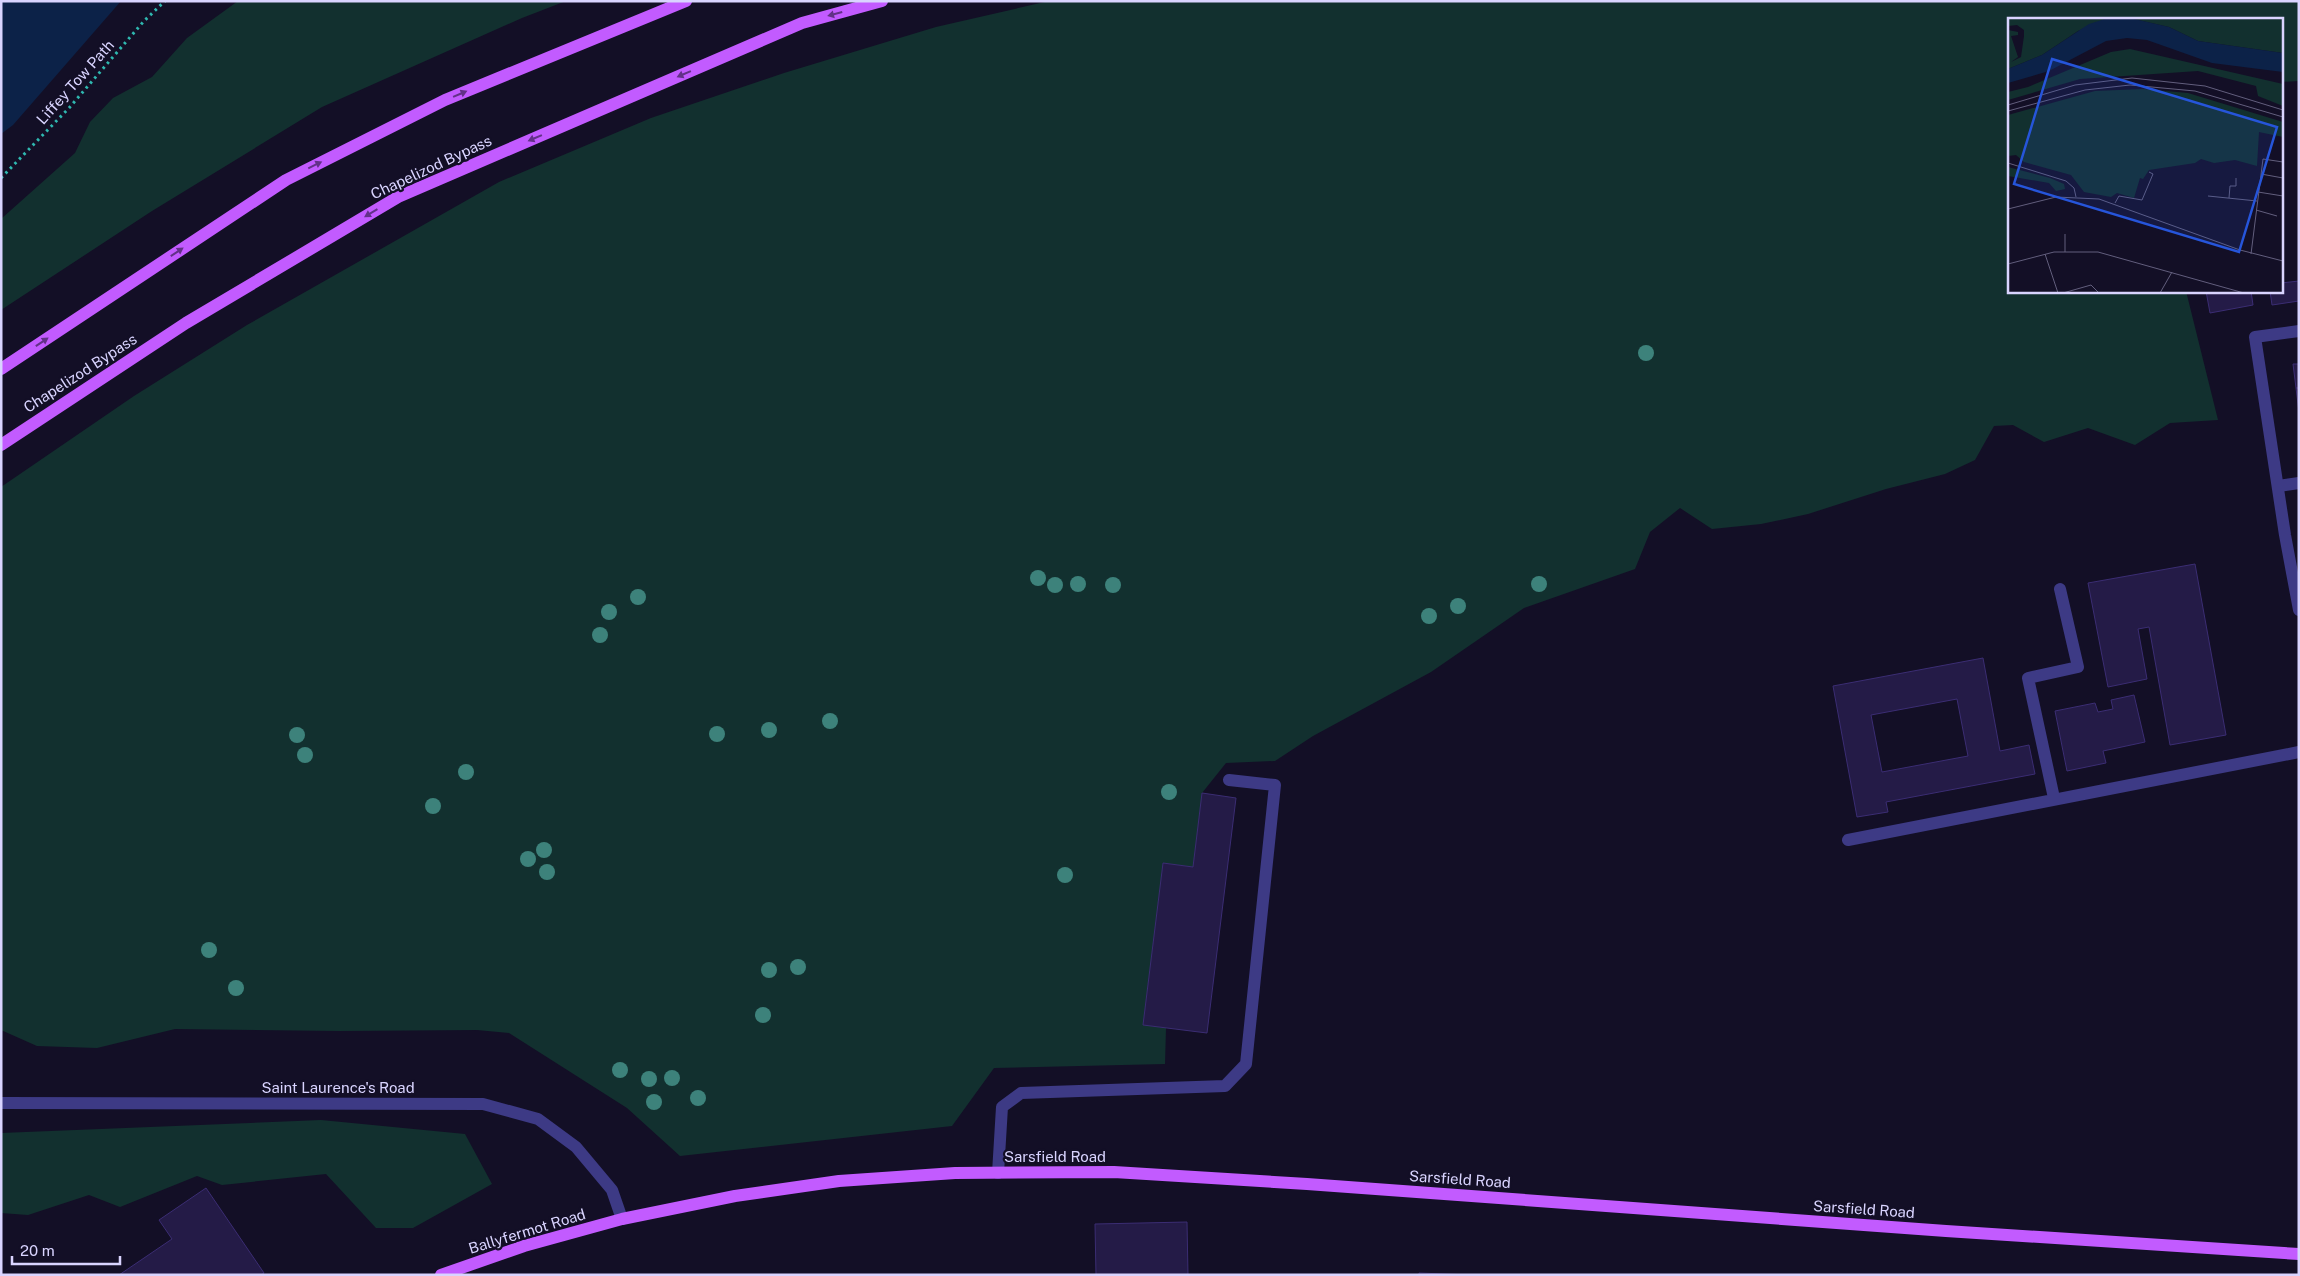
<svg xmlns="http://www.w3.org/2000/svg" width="2300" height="1276" viewBox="0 0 2300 1276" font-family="'Public Sans',sans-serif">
<rect width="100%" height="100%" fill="#130f26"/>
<path fill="#12302f" d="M238 1H566L522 18 322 107 152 211 1 310V219L75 153 90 122 113 98 152 77 187 38Z
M1049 1H2299V81L2281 82V19H2009V291H2186L2218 420 2170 423 2135 445 2088 428 2044 442 2013 425 1994 426 1975 460 1945 474 1886 489 1808 514 1761 524 1712 529 1680 508 1650 532 1635 569 1524 608 1431 672 1313 736 1275 761 1226 763 1202 793 1193 867 1163 863 1143 1025 1166 1028 1165 1064 994 1068 952 1126 680 1156 627 1108 509 1033 477 1030 340 1031 175 1029 97 1048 37 1046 1 1030V487L134 396 247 325 499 182 651 118 784 73 936 27Z
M321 1120 465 1134 492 1184 413 1228H376L326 1174 222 1185 197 1176 120 1207 89 1195 28 1215 1 1213V1133Z"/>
<path fill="#0c2248" d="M1 1H121L13 125 1 134Z"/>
<path fill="#241b47" stroke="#3b2d73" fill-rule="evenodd" d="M2299 281V301L2272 305 2270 291H2281V283Z
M2206 291H2251L2253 305 2210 313Z
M2293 364H2299V388H2296Z
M2296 388H2299V412Z
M2195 564 2226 735 2170 745 2149 627 2138 629 2147 679 2108 687 2088 583Z
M1983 658 2000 751 2029 745 2035 774 1886 802 1888 812 1857 817 1833 686ZM1957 699 1968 756 1882 772 1871 715Z
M2134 695 2145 742 2103 751 2106 763 2067 771 2055 711 2095 703 2098 712 2113 709 2111 700Z
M1202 793 1236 798 1207 1033 1143 1025 1163 863 1193 867Z
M206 1188 264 1273 261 1275H119L172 1239 159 1220Z
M1187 1222 1188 1275H1096L1095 1224Z
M1419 1273 1470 1275H1419Z"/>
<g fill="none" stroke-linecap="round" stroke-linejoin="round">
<path stroke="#2fb8b0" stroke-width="3" stroke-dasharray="2.5 4" stroke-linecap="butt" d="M1 178 69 108 144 21 165 1"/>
<path stroke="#3d3a85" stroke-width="12" d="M2299 331 2255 337 2285 535 2299 610
M2278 486 2299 483
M2054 798 2028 678 2078 667 2060 589
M1848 840 2299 752
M1 1103 483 1104 538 1119 576 1147 612 1190 622 1219
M998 1173 1002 1107 1021 1093 1225 1086 1246 1064 1275 785 1229 780"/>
<path stroke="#c25bff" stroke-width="12" d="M1 369 286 180 445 100 686 1
M1 445 186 323 398 197 802 23 882 1
M441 1275 524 1246 622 1219 735 1196 839 1181 955 1173 1114 1172 1307 1184 1946 1231 2299 1254"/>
</g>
<g fill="#3d827b">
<circle cx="1646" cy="353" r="8"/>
<circle cx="1038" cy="578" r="8"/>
<circle cx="1078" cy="584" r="8"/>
<circle cx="1539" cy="584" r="8"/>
<circle cx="1055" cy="585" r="8"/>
<circle cx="1113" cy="585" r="8"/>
<circle cx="638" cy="597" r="8"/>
<circle cx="1458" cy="606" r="8"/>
<circle cx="609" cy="612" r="8"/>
<circle cx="1429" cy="616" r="8"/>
<circle cx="600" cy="635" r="8"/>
<circle cx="830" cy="721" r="8"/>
<circle cx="769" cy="730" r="8"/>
<circle cx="717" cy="734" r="8"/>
<circle cx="297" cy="735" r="8"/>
<circle cx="305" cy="755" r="8"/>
<circle cx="466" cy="772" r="8"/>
<circle cx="1169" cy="792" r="8"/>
<circle cx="433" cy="806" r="8"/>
<circle cx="544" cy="850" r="8"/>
<circle cx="528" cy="859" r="8"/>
<circle cx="547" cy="872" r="8"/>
<circle cx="1065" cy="875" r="8"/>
<circle cx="209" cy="950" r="8"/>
<circle cx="798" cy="967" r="8"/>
<circle cx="769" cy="970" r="8"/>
<circle cx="236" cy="988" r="8"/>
<circle cx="763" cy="1015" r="8"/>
<circle cx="620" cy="1070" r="8"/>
<circle cx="672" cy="1078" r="8"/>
<circle cx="649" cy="1079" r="8"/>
<circle cx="698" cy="1098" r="8"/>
<circle cx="654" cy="1102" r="8"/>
</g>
<defs><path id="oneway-solid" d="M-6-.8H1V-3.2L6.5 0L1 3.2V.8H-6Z" transform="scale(1.25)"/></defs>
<g fill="#623188">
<use href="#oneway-solid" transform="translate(835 14) rotate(165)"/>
<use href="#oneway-solid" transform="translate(684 74) rotate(157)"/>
<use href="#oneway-solid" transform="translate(460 94) rotate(-23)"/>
<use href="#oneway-solid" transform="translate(535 138) rotate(157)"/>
<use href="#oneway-solid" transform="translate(315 165) rotate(-26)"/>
<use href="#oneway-solid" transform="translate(371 213) rotate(149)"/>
<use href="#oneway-solid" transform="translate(177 252) rotate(-34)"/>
<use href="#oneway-solid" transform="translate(42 342) rotate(-34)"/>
</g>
<g text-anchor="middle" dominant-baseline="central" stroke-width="4.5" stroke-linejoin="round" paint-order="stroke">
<g font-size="15" fill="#d9d4ff" stroke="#130f26">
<text transform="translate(75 82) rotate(-48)">Liffey Tow Path</text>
<text transform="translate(431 167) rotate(-25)">Chapelizod Bypass</text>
<text transform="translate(80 373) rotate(-33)">Chapelizod Bypass</text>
<text x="338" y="1087">Saint Laurence's Road</text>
<text x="1055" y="1156">Sarsfield Road</text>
<text transform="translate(1460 1179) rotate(4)">Sarsfield Road</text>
<text transform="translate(1864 1209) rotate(4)">Sarsfield Road</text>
<text transform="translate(527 1231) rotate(-17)">Ballyfermot Road</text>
</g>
</g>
<g transform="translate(2008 18)">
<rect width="275" height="275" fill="#130f26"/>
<path d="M0 0H100L70 13 34 37 0 51V12L10 14V17L3 18 10 39 3 44 13 39 16 18V12L9 7 0 8ZM121 0H275V35L190 23 161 9ZM122 31 275 66V88L250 78 248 68 190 53 72 61 0 82V74L20 69 103 34ZM135 71 180 75 275 104V119L251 114 249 148 227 142 206 145 193 141 187 145 141 152 135 161 132 160 126 180 109 175 103 179 76 174 63 157 16 144 8 137 0 138V97L87 73ZM0 149 42 160 56 166 57 171 48 173 41 165 0 158Z" fill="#12302f"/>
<path d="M100 0H122L161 9 190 23 275 35V54L204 45 139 22 119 20 98 23 41 53 0 65V51L34 37 81 6Z" fill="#0c2248"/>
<path fill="none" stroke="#625e7d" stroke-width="1" d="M0 87 67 67 124 60 197 68 275 92M0 93 77 72 122 67 187 73 275 99M0 145 58 163 66 170 68 179M253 156 275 160M250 174 275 178M200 178 249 183M221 180 222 168H228V160M107 185 111 178 134 182 145 156 141 154M0 191 48 179 91 181 232 232 275 243M248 192 269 198M57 216V234M37 236 50 275M243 236 255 141 275 144M0 246 46 234H90L236 275M55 275 83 267 91 275M152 275 164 254"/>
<path fill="#2655da" fill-opacity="0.15" stroke="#2655da" stroke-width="2.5" d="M44 41 269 109 231 234 6 166Z"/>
<rect width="275" height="275" fill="none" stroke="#d9d4ff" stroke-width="2.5"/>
</g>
<rect width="2300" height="1276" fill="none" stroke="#d9d4ff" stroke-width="5"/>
<path d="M12 1256v8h108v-8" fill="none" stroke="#d9d4ff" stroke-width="2.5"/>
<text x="20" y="1256" font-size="15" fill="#d9d4ff" stroke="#130f26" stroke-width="4" paint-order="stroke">20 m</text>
</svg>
